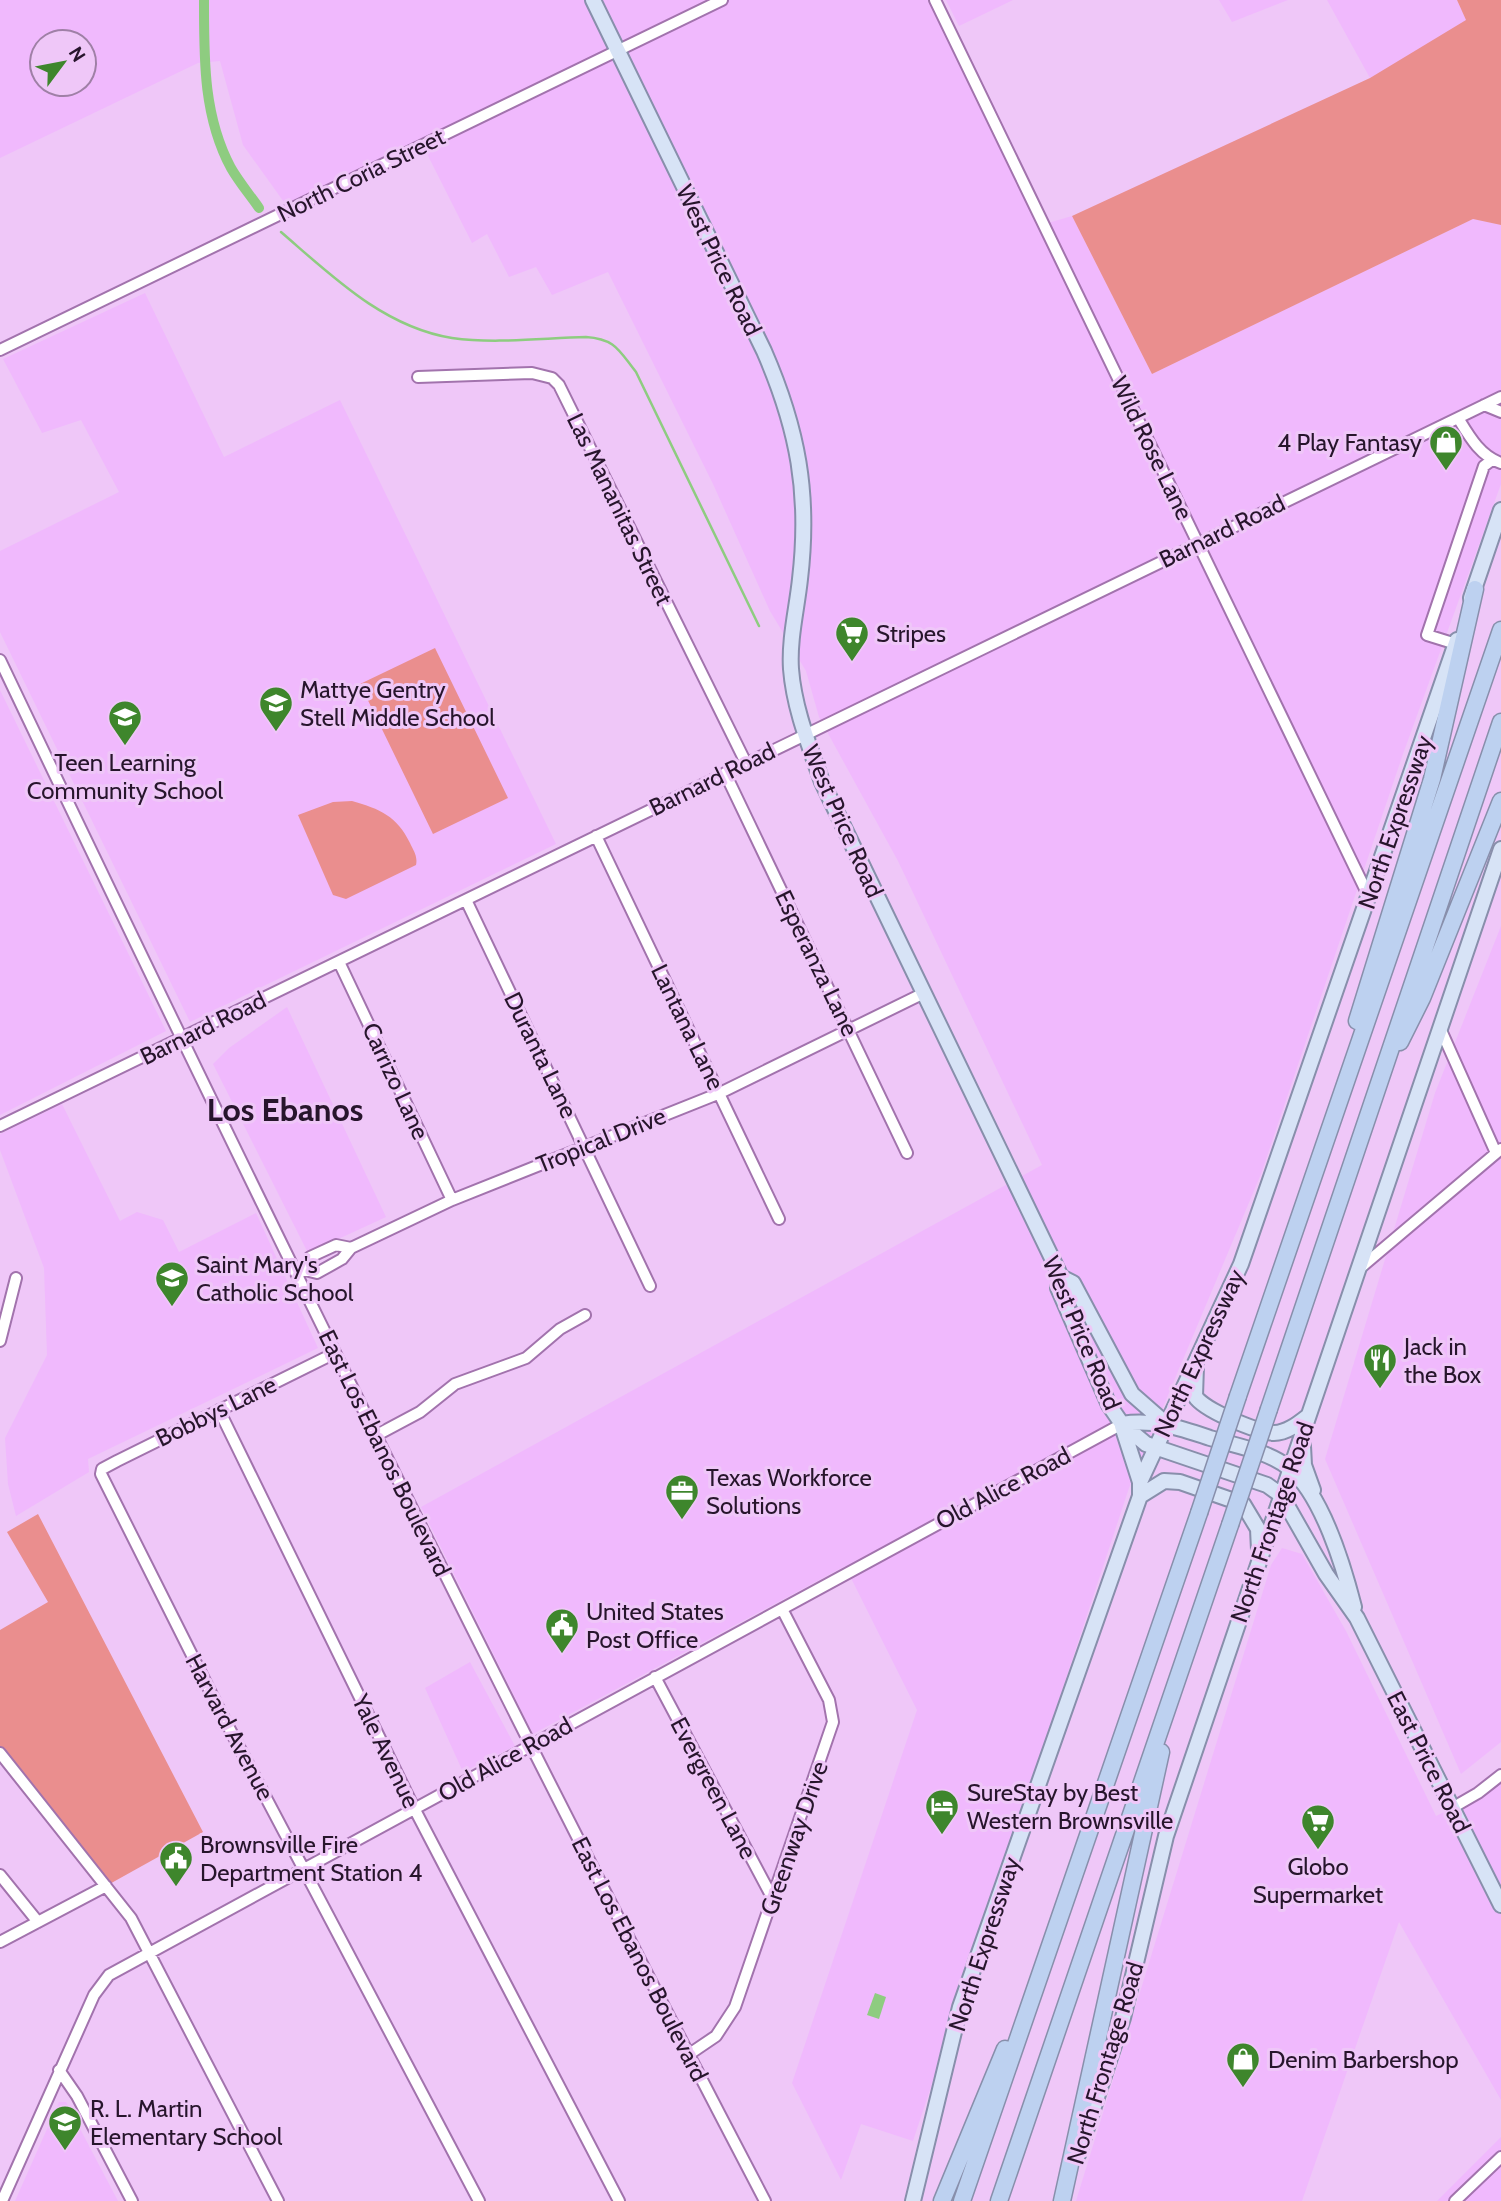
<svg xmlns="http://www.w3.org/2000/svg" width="1501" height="2201" viewBox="0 0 1501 2201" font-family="Cabin,sans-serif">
<rect width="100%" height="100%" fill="#efc7f8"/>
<path fill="#f0b9fd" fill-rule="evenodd" d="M0 0H928L1038 226 1072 216 1152 374 1473 219 1501 225V484L1403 754 1261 1174 1129 1488 913 2141 861 2124 841 2180 792 2083 917 1710 845 1566 533 1734 421 1507 1042 1165 898 861 819 717 806 671 770 611 713 484 608 272 552 295 536 267 509 277 487 234 472 243 420 140 286 205 243 145 220 61 198 63 0 158ZM42 42H84V84H42Z
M946 0H1013L959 26Z
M1219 0H1288L1232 22Z
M1327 0H1457L1469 26 1370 78Z
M145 293 224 457 340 400 556 844 190 1022 0 632V551L119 492 81 420 42 433 3 359Z
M0 690 166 1031 0 1115Z
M1501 926V1742L1461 1774 1325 1459 1435 1093Z
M287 1007 386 1217 308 1253 213 1064 229 1048Z
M62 1104 120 1221 137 1212 163 1220 179 1252 256 1213 318 1348 88 1459 89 1472 16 1516 8 1484 5 1438 47 1355 44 1268 0 1150V1134Z
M1282 1548 1302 1554 1346 1631 1436 1816 1501 1784V2100L1399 1922 1302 2201H1076L1271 1565Z
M470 1662 515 1746 463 1772 425 1688Z
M59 2102H66L118 2201H15Z
M1501 2137V2201H1437Z"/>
<path fill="#ea8e8e" d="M1457 0H1501V225L1473 219 1152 374 1072 216 1370 78 1466 20Z
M435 648 508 798 433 834 360 684Z
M352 801C380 809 397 816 410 843 413 850 418 856 416 865L346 899 333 895 298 815 333 802Z
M38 1514 203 1832 106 1886 0 1753V1630L48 1602 7 1532Z"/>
<path fill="#8ecc80" d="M875 1993 886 1997 879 2019 867 2015Z"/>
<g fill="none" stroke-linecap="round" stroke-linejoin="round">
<path stroke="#8ecc80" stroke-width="2.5" d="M281 232C331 275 383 327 452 338 495 344 543 338 586 337 616 339 619 351 636 372L759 626"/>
<path stroke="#8ecc80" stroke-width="10" d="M204 0C204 58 203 116 231 168 239 182 250 195 259 208"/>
<g stroke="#a273ad" stroke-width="14">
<path id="minor" d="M935 0 1369 897
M0 350 722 0
M418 377 532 373 552 378 559 385 746 763
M1484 405 1501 412
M1458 418C1469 436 1480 456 1501 463
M1456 644 1427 635 1484 466 1492 460
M0 660C247 1178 499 1693 765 2201
M725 773 907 1153
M596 836 779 1219
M466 900 650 1286
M339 962 452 1200
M1440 1028 1496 1153
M0 1126 1501 397
M1359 1269 1501 1149
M305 1270 310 1257 336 1245 351 1248
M297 1274 305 1270 317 1273 342 1259 351 1248 452 1200 720 1093 922 994
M0 1341 16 1278
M335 1353 117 1461 102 1469 101 1474 218 1707 479 2201
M219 1410 414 1808 619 2201
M375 1436 420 1412 455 1384 526 1358 560 1329 585 1315
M655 1677 773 1899
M0 1753 131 1918 278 2201
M1452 1808 1478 1793 1501 1775
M0 1875 38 1922
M0 1942 106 1886
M688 2055 716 2036 735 2007 833 1722 829 1700 782 1609
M59 2070 77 2096 132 2201
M2 2201 94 1995 109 1975 1122 1424
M1455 2201 1501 2157"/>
</g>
<g stroke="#888fab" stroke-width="18">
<path id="major" d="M593 0 764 351C798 429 810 494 800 579 797 608 789 639 791 669 794 708 809 745 822 782L1061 1277 1058 1288 1109 1405 1122 1424 1146 1444 1267 1485 1281 1495 1326 1574 1357 1618 1501 1905
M1471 598 1501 510
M1061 1277 1073 1283 1132 1394 1164 1422
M1196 1366 1195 1396C1203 1410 1257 1432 1274 1433 1287 1433 1299 1423 1308 1416
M1122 1424C1154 1419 1180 1428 1210 1438 1236 1446 1268 1451 1289 1468 1322 1494 1344 1568 1354 1607
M1122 1426 1140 1482
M1303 1446 1304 1465 1313 1490
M1140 1496 1164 1481 1180 1482 1243 1504 1258 1529 1259 1550
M1078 2155 1123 2018 1166 1836 1501 849
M913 2201 960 2007 1140 1496V1482L1241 1264 1457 640"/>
</g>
<g stroke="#888fab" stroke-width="19">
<path id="highway" d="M1357 1021 1432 779 1475 589
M1400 1042 1422 998 1501 801
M1238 1396 1501 630
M1269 1409 1501 722
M942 2201 1005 2049
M962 2201 1199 1513
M999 2201 1230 1525
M1062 2201 1161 1752"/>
</g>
<use href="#minor" stroke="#fff" stroke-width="10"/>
<use href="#major" stroke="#d7e3f6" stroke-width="14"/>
<use href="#highway" stroke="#bdd1f0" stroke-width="16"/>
<g stroke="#888fab" stroke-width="19" stroke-linecap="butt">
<path id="highway-bridge" d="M1199 1513 1238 1396
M1230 1525 1269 1409"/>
</g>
<use href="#highway-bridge" stroke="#bdd1f0" stroke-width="16"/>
</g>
<defs>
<g id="shop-pin" transform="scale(1.75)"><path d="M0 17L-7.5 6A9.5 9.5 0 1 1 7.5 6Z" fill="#3e862c" stroke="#efc7f8"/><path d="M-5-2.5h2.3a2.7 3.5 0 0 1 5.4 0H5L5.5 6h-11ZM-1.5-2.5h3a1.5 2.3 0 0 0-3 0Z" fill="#fff"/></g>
<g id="supermarket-pin" transform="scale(1.75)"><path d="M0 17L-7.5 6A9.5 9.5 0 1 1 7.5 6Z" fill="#3e862c" stroke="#efc7f8"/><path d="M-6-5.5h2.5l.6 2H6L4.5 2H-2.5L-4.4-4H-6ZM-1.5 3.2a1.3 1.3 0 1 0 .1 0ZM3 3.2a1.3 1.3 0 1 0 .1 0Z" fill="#fff"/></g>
<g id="school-pin" transform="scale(1.75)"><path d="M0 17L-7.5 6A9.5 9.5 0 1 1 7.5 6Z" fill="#3e862c" stroke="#efc7f8"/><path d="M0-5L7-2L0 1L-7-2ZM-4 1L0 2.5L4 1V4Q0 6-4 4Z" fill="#fff"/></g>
<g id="restaurant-pin" transform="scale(1.75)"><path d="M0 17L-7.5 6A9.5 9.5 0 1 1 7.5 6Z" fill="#3e862c" stroke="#efc7f8"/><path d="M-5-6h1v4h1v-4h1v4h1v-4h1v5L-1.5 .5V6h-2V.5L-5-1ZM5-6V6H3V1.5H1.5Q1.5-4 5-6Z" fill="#fff"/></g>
<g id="office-pin" transform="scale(1.75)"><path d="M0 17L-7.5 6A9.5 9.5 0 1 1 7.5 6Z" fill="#3e862c" stroke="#efc7f8"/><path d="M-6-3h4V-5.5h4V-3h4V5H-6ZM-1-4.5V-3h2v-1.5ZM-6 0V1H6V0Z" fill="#fff"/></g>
<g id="civic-pin" transform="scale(1.75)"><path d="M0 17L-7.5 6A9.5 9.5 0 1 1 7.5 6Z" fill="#3e862c" stroke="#efc7f8"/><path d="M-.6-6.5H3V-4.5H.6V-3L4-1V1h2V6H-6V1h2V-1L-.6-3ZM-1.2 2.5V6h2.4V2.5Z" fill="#fff"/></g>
<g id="hotel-pin" transform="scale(1.75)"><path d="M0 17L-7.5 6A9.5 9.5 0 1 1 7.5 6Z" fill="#3e862c" stroke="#efc7f8"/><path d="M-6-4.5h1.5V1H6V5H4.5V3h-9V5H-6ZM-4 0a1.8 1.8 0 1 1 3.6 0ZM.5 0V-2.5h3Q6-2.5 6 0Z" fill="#fff"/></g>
</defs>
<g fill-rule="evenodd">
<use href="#shop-pin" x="1446" y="442"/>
<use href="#supermarket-pin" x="852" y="633"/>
<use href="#school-pin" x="276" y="703"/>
<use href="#school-pin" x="125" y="717"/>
<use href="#school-pin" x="172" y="1278"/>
<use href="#restaurant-pin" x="1380" y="1360"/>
<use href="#office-pin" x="682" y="1491"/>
<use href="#civic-pin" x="562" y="1625"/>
<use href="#hotel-pin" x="942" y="1806"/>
<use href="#supermarket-pin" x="1318" y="1821"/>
<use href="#civic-pin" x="176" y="1858"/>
<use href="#shop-pin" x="1243" y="2059"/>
<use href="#school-pin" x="65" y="2122"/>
</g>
<g text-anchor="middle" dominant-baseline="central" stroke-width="6" stroke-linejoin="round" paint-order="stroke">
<g font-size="24" fill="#27152c" stroke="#efc7f8">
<text transform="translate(361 175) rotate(-26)">North Coria Street</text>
<text transform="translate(719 260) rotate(64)">West Price Road</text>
<text transform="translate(1152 448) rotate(64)">Wild Rose Lane</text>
<text transform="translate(620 509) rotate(64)">Las Mananitas Street</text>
<text transform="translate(1222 531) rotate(-26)">Barnard Road</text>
<text transform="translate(712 779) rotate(-26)">Barnard Road</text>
<text transform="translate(843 821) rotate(66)">West Price Road</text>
<text transform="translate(1395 822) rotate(-71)">North Expressway</text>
<text transform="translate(817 963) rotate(64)">Esperanza Lane</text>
<text transform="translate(688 1027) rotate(64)">Lantana Lane</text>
<text transform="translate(203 1028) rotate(-26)">Barnard Road</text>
<text transform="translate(541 1055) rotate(64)">Duranta Lane</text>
<text transform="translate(396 1081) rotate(65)">Carrizo Lane</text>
<text transform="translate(601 1140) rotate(-22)">Tropical Drive</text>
<text transform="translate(1082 1333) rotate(67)">West Price Road</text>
<text transform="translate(1199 1353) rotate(-65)">North Expressway</text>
<text transform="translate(216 1411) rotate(-26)">Bobbys Lane</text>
<text transform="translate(385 1453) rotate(64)">East Los Ebanos Boulevard</text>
<text transform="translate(1003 1488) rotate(-28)">Old Alice Road</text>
<text transform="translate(1272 1522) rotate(-71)">North Frontage Road</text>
<text transform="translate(230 1727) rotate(62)">Harvard Avenue</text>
<text transform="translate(386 1751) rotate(64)">Yale Avenue</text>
<text transform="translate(505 1759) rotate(-29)">Old Alice Road</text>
<text transform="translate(1429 1762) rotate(63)">East Price Road</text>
<text transform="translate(714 1788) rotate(62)">Evergreen Lane</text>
<text transform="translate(794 1838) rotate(-71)">Greenway Drive</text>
<text transform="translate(984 1944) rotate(-72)">North Expressway</text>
<text transform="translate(640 1959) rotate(63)">East Los Ebanos Boulevard</text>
<text transform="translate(1105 2063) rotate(-73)">North Frontage Road</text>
</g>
<g font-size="24" fill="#27152c" stroke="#efc7f8" text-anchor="start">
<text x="1422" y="442" text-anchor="end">4 Play Fantasy</text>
<text x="876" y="633">Stripes</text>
<text x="300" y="689">Mattye Gentry<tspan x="300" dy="28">Stell Middle School</tspan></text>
<text x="125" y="762" text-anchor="middle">Teen Learning<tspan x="125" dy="28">Community School</tspan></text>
<text x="196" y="1264">Saint Mary's<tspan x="196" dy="28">Catholic School</tspan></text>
<text x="1404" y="1346">Jack in<tspan x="1404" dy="28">the Box</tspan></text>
<text x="706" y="1477">Texas Workforce<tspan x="706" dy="28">Solutions</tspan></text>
<text x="586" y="1611">United States<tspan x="586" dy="28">Post Office</tspan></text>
<text x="967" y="1792">SureStay by Best<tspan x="967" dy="28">Western Brownsville</tspan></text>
<text x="200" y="1844">Brownsville Fire<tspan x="200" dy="28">Department Station 4</tspan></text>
<text x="1318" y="1866" text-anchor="middle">Globo<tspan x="1318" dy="28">Supermarket</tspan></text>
<text x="1268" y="2059">Denim Barbershop</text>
<text x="90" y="2108">R. L. Martin<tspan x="90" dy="28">Elementary School</tspan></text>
</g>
<g font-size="32" font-weight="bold" fill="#27152c" stroke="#efc7f8">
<text x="285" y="1109">Los Ebanos</text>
</g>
</g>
<g transform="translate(63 63) rotate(58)"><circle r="33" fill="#efc7f8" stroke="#9f80a6" stroke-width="2"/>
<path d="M0-5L12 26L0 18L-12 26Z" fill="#3e862c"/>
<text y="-10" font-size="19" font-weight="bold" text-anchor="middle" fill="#27152c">N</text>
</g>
</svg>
